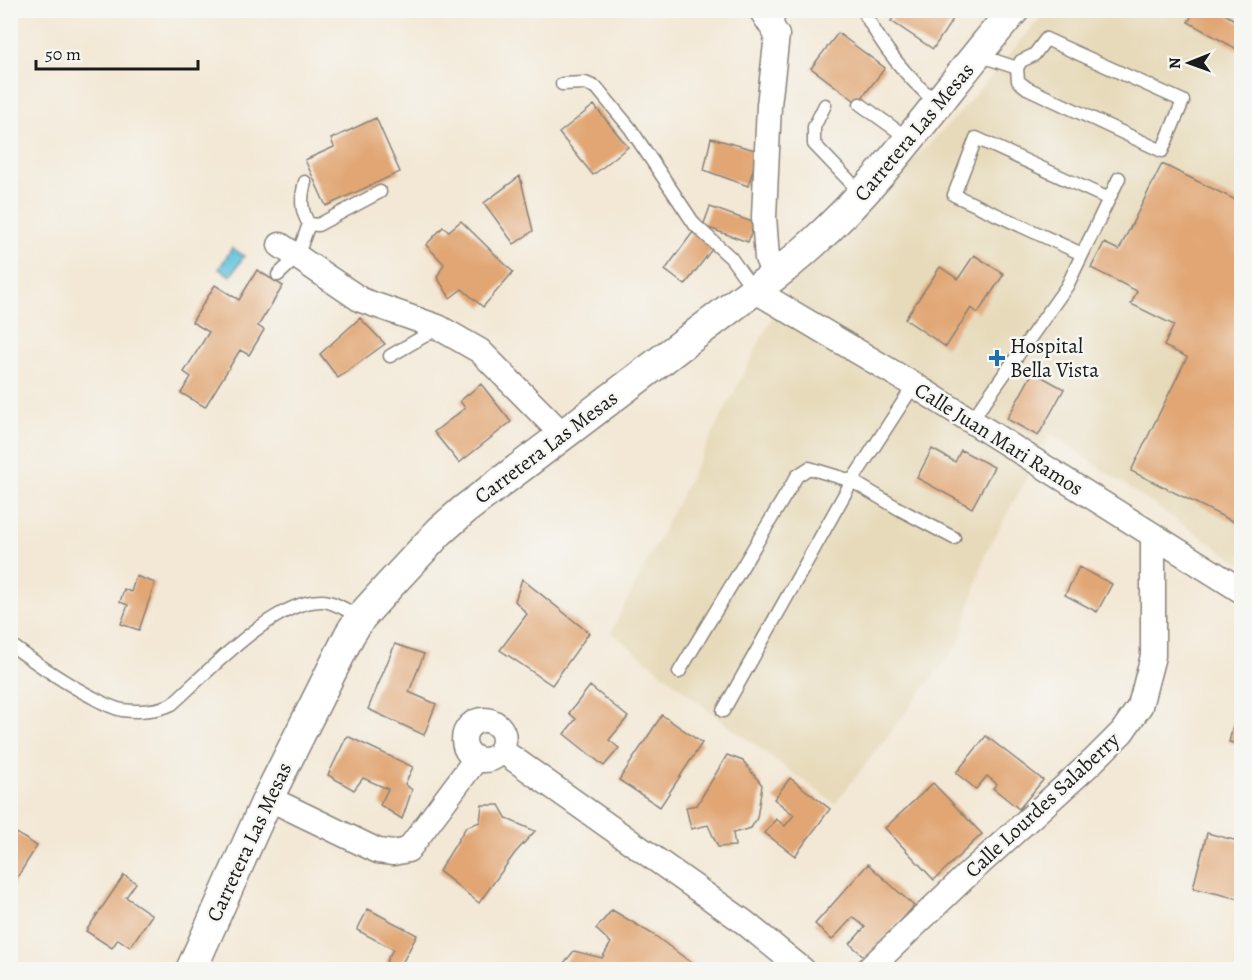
<svg xmlns="http://www.w3.org/2000/svg" width="1252" height="980" viewBox="0 0 1252 980" font-family="Alegreya,serif">
<rect width="100%" height="100%" fill="#f6f6f2"/>
<filter id="ink" filterUnits="userSpaceOnUse"><feTurbulence type="fractalNoise" baseFrequency=".0167" numOctaves="2"/><feDisplacementMap in="SourceGraphic" scale="12" xChannelSelector="R" yChannelSelector="G"/><feConvolveMatrix kernelMatrix="1 2 1 2 8 2 1 2 1" color-interpolation-filters="sRGB"/></filter>
<filter id="wash" filterUnits="userSpaceOnUse"><feTurbulence type="fractalNoise" baseFrequency=".008" numOctaves="4" result="noise"/><feDisplacementMap in="SourceGraphic" scale="24" xChannelSelector="R" yChannelSelector="G"/><feGaussianBlur stdDeviation="1.35" result="paint"/><feColorMatrix in="noise" values="0 0 0 0 0 0 0 0 0 0 0 0 0 0 0 0 0 1.4 0 .05"/><feComposite in="paint" operator="in"/></filter>
<g filter="url(#wash)">
<rect width="100%" height="100%" fill="#f3e8d6"/>
<path fill="#e7daba" d="M1046 11H1241V564L1050 434 985 555 959 643 835 804 722 721 611 632 791 281 957 116Z"/>
<path fill="#5cc0da" stroke="#3c6e7b" stroke-width="1.5" d="M232 248 244 256 231 276 219 269Z"/>
<g id="blocks">
<path fill="#e1a673" d="M898 10H953L957 13 933 49 891 21Z
M1195 10H1217L1242 24V52L1188 22Z
M838 33 885 68 858 103 811 68Z
M594 105 628 147 593 175 559 133Z
M376 118 400 172 326 206 305 160 334 147 331 139Z
M711 138 759 151 748 186 704 170Z
M1162 164 1242 203V526L1131 471 1187 357 1164 346 1174 325 1131 304 1137 291 1091 268 1104 243 1119 250Z
M520 176 533 231 514 244 484 203Z
M710 207 755 223 748 242 703 226Z
M461 221 513 272 483 307 462 289 450 298 437 277 444 264 426 245 443 227 449 231Z
M693 232 713 248 685 285 665 270Z
M974 255 1004 274 978 313 971 308 946 347 905 319 940 267 958 279Z
M257 270 283 286 258 326 264 330 249 355 240 350 205 407 181 393 191 377 184 372 209 332 192 322 215 285 239 300Z
M360 318 385 344 338 378 320 354Z
M1033 372 1064 389 1038 436 1007 419Z
M481 384 511 422 459 463 434 432 465 408 460 401Z
M932 449 955 462 961 450 994 467 972 508 917 478Z
M1079 567 1112 584 1097 612 1065 595Z
M136 576 155 583 139 630 121 624 128 605 120 602 124 589 131 592Z
M522 579 589 633 552 685 500 650 527 614 515 601Z
M395 644 424 654 409 692 436 704 424 735 368 709Z
M590 686 628 717 609 740 619 748 604 766 564 734 576 719 569 713Z
M1241 695H1242V745L1229 742Z
M662 715 702 743 660 807 619 780Z
M347 736 413 767 405 784 412 790 402 819 380 805 388 789 363 778 354 790 328 775Z
M986 736 1043 780 1019 809 993 788 997 784 987 776 976 789 956 773Z
M727 755 743 761 762 785 757 818 751 828 733 833 735 846 718 847 708 825 691 829 686 807 697 805Z
M790 778 830 809 795 856 765 833 776 819 785 826 794 815 774 799Z
M933 783 982 834 934 880 885 828Z
M482 805H499L507 819 535 831 515 853 479 903 439 871 466 827 480 822Z
M10 829 37 846 10 889Z
M1207 833 1242 842 1240 899 1193 888Z
M868 864 914 906 867 959 850 944 865 927 853 917 832 940 815 924Z
M124 875 136 883 126 897 152 915 130 947 118 939 112 948 86 931Z
M368 909 417 935 399 969 386 962 393 949 357 930Z
M612 910 654 935 697 967 696 970H558L574 951 602 958 611 943 596 929Z"/>
</g>
</g>
<g filter="url(#ink)">
<use href="#blocks" fill-opacity="0" stroke="#888279" stroke-width="1.5"/>
<g fill="none" stroke-linecap="round" stroke-linejoin="round">
<g stroke="#888279" stroke-width="15">
<path id="service" d="M863 10C882 47 906 77 938 104
M777 31 778 10
M978 55 1017 68 1018 81 1027 88 1162 151 1183 101 1046 39 1034 55 1021 61 1017 68
M562 84 585 83 597 88 630 128 695 225 731 258 753 289
M860 104 909 139
M825 105 814 127V144L862 194
M305 182C301 197 300 210 309 224L318 225 380 192
M1082 254 954 195 976 138 1109 199
M278 275 297 257 309 224
M390 356 438 328
M971 421 1067 286 1119 178
M10 644C37 664 63 682 92 697 101 702 112 708 122 710 138 712 158 711 172 704 207 673 274 600 322 601 334 601 349 612 360 617
M679 672 797 476 809 468 852 481 901 510 954 538
M723 711 852 481 914 385"/>
</g>
<g stroke="#888279" stroke-width="27">
<path id="minor" d="M761 10 777 35 769 105 764 217 767 258 775 277
M280 245 361 300 438 327 480 351 562 434
M754 290 914 385 1242 591
M464 740a20 20 0 1 1 40 0a20 20 0 1 1-40 0Z
M501 750 744 922 803 970
M268 798 378 851 393 853 408 850 476 759
M868 970 966 876 1093 761 1122 732 1140 706 1153 656V536"/>
</g>
<g stroke="#888279" stroke-width="33">
<path id="tertiary" d="M191 970 268 798 350 634 361 617 388 587 440 531 464 510 754 290C775 277 793 261 811 245 889 175 946 88 1014 10"/>
</g>
<use href="#service" stroke="#fff" stroke-width="12"/>
<use href="#minor" stroke="#fff" stroke-width="24"/>
<use href="#tertiary" stroke="#fff" stroke-width="30"/>
</g>
</g>
<path fill="#1f6fb2" stroke="#f6f6f2" stroke-width="2" d="M994 349h6v6h6v6h-6v6h-6v-6h-6v-6h6z"/>
<g text-anchor="middle" dominant-baseline="central" stroke-width="5" stroke-linejoin="round" paint-order="stroke">
<g font-size="21" fill="#1c1c1c" stroke="#f6f6f2">
<text transform="translate(914 132) rotate(-50)">Carretera Las Mesas</text>
<text transform="translate(999 439) rotate(32)">Calle Juan Mari Ramos</text>
<text transform="translate(546 447) rotate(-37)">Carretera Las Mesas</text>
<text transform="translate(1042 805) rotate(-43)">Calle Lourdes Salaberry</text>
<text transform="translate(249 842) rotate(-65)">Carretera Las Mesas</text>
</g>
<g font-size="21" fill="#1c1c1c" stroke="#f6f6f2" text-anchor="start">
<text x="1010" y="346">Hospital<tspan x="1010" dy="24">Bella Vista</tspan></text>
</g>
</g>
<rect width="1252" height="980" fill="none" stroke="#f6f6f2" stroke-width="36"/>
<g transform="translate(1189 63) rotate(269)" stroke="#f6f6f2" stroke-width="4.5" paint-order="stroke">
<path d="M0-4.5L10 22L0 15L-10 22Z" fill="#1c1c1c"/>
<text y="-9" font-size="16" font-weight="bold" text-anchor="middle" fill="#1c1c1c">N</text>
</g>
<path d="M36 60v9h162v-9" fill="none" stroke="#1c1c1c" stroke-width="3"/>
<text x="45" y="60" font-size="18" fill="#1c1c1c" stroke="#f6f6f2" stroke-width="4.5" paint-order="stroke">50 m</text>
</svg>
